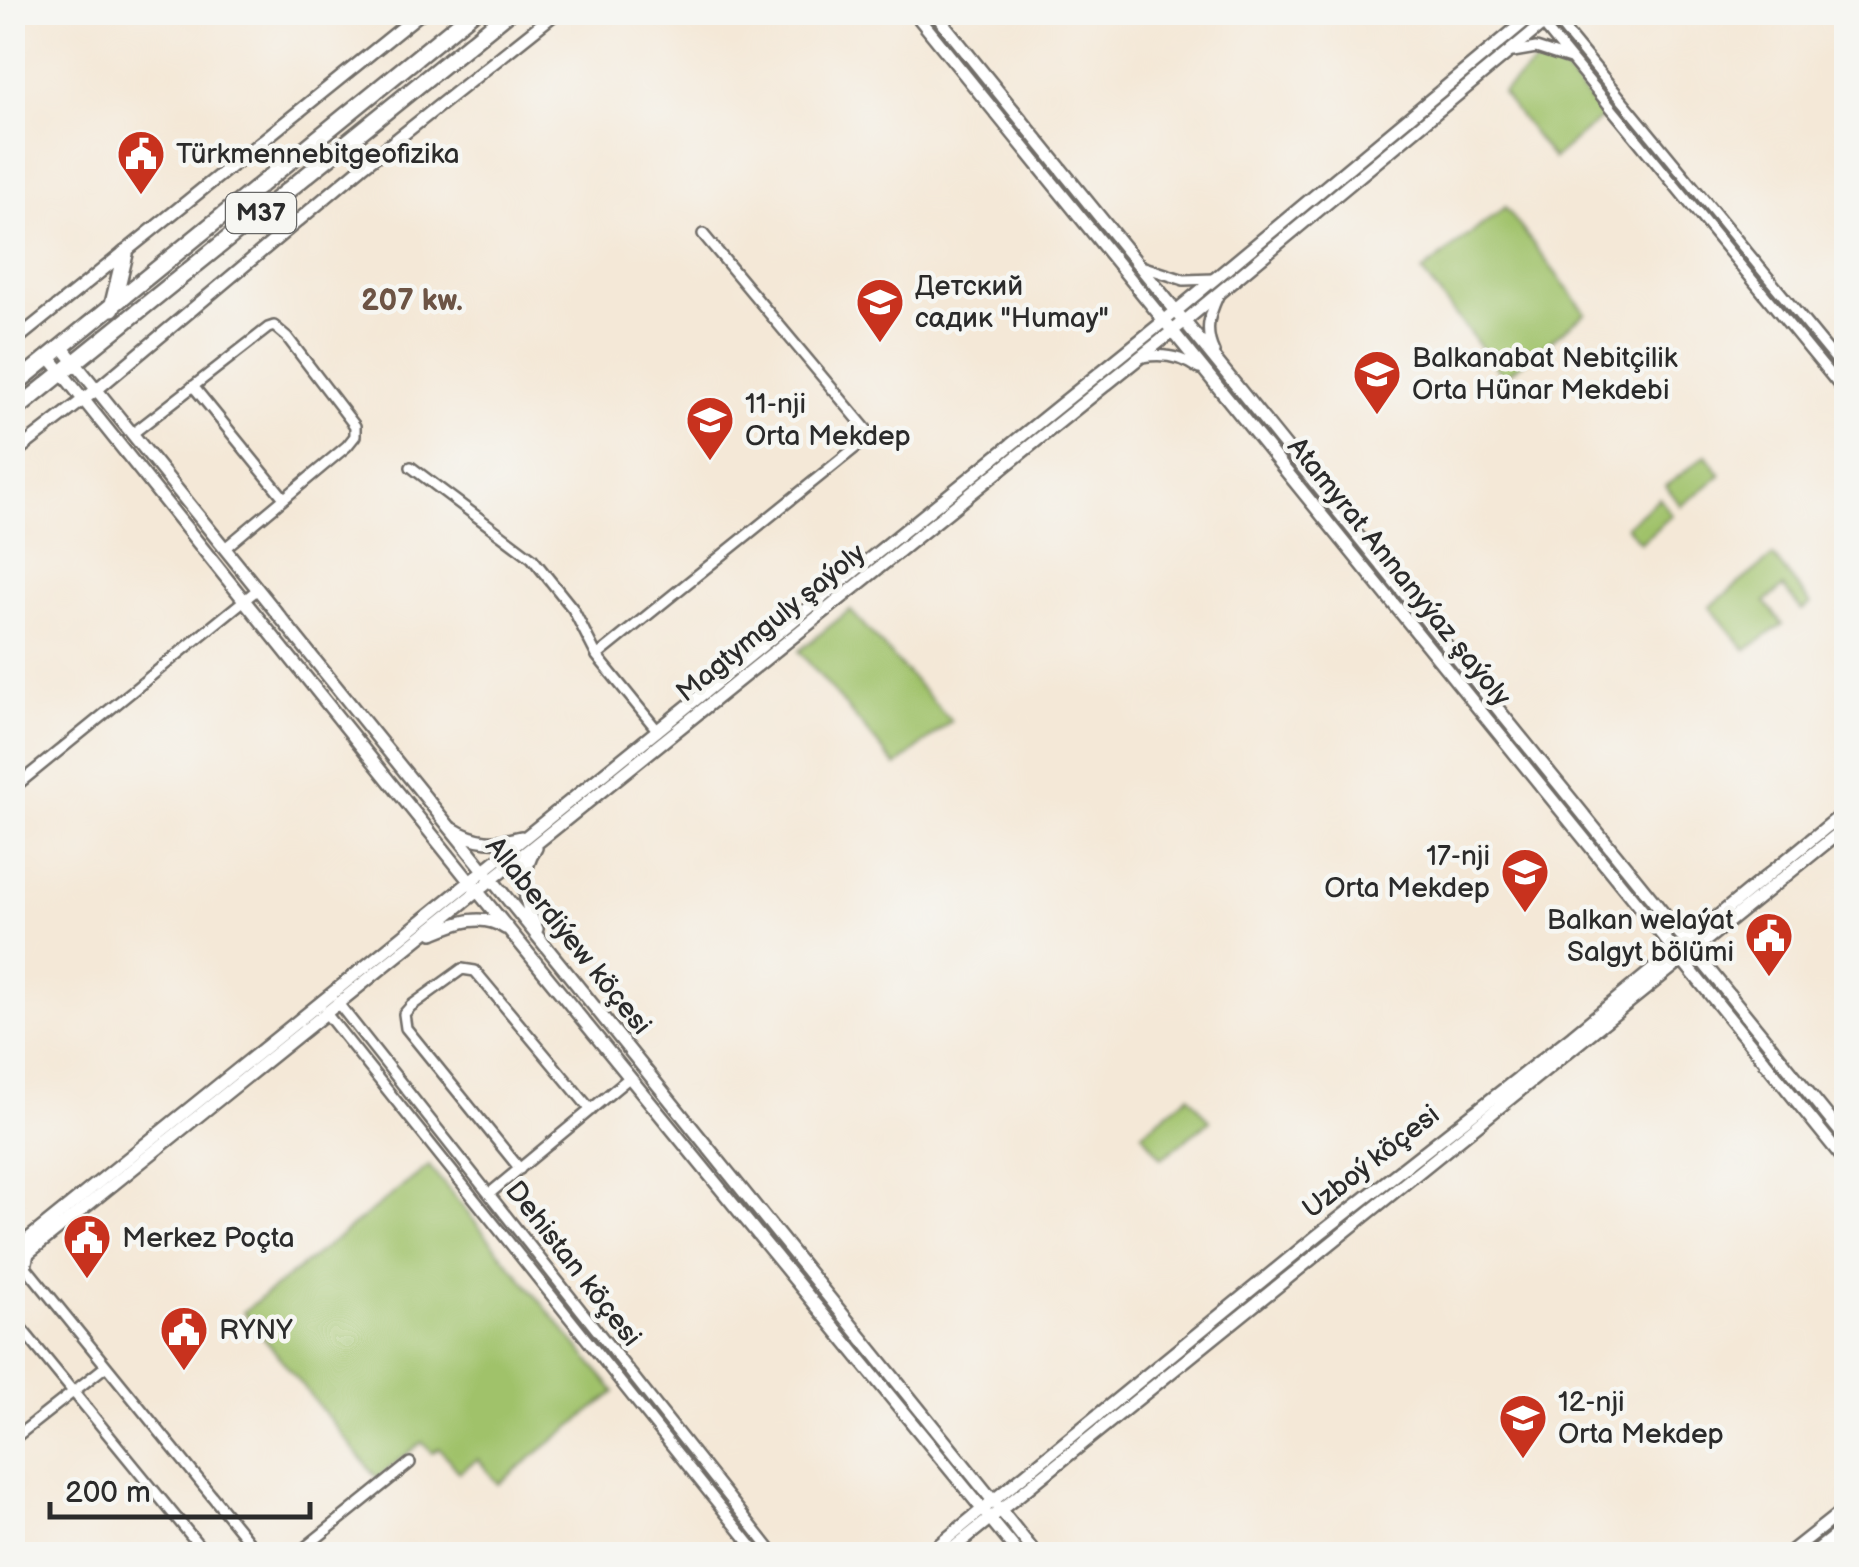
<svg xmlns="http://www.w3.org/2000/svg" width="1859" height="1567" viewBox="0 0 1859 1567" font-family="'Balsamiq Sans',sans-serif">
<rect width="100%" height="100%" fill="#f6f6f2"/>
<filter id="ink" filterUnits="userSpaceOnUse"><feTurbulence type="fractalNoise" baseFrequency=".01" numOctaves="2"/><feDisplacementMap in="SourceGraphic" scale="20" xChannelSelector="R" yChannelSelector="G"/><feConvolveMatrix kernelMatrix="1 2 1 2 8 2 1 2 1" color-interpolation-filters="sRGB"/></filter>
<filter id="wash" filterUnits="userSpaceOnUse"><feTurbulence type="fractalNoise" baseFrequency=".0048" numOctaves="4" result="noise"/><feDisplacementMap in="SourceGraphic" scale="40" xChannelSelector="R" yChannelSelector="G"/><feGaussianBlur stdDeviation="2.25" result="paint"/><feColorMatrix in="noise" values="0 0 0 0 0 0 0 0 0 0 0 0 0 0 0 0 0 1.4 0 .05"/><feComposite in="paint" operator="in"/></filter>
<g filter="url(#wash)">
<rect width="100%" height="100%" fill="#f4e8d7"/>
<path fill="#a0c26b" stroke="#66764b" stroke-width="2.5" d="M1542 57 1554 59 1603 116 1553 159 1502 93Z
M1505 207 1586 313 1504 377 1422 272Z
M1706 455 1721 475 1681 506 1666 486Z
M1659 498 1672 515 1640 543 1626 526Z
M1773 556 1811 604 1802 610 1783 587 1765 602 1783 624 1746 650 1710 607Z
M850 610 951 721 896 766 799 651Z
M1189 1095 1210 1121 1162 1158 1142 1133Z
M429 1166 615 1392 498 1484 478 1459 459 1472 439 1448 432 1453 422 1442 377 1478 243 1312Z"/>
</g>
<g filter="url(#ink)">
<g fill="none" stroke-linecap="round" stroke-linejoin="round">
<g stroke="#716d67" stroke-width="14">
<path id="minor" d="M1553 16 1846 372
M1543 25 1846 394
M1513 52 1536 48 1570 59
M1141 266 1184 280 1214 279
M1214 352C1204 331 1209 316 1218 296
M1143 357C1163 353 1182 357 1199 369
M193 386 284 498
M132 434 268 328 274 326 287 337 355 426V436L347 446 225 548
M411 467 532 558 573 609 597 656 658 731
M597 656 871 435 703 234
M12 789 258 589
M337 1002 774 1554
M325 1012 758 1554
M520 1169 406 1028 404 1014 411 1006 462 969 475 971 591 1110
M489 1194 630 1077
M12 1241 22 1244 29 1253 26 1267 259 1554
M12 1317 206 1554
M12 1440 106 1366
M297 1554 410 1463"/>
</g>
<g stroke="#716d67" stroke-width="16">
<path id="tertiary" d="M914 12 1846 1162
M934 12 1846 1139
M12 343 422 12
M63 348 1036 1554
M50 358 470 882 1019 1554
M12 455 96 390 362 167 557 12
M453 829C475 843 496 844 521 837
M536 848C519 873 523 903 537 929
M433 933C457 923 481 912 505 928
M12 1252 1164 321 1536 12
M12 1266 1185 321 1557 12
M928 1554 1318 1235 1572 1036 1846 811
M946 1554 1846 827
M1788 1554 1846 1508
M1812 1554 1846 1527"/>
</g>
<g stroke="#716d67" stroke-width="20">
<path id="trunk" d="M112 308 125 254
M12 387 473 12
M12 413 509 12"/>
</g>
<use href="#minor" stroke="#fff" stroke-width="9"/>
<use href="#tertiary" stroke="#fff" stroke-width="11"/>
<use href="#trunk" stroke="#fff" stroke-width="15"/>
</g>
</g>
<defs>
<g id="civic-pin" transform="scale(2.5)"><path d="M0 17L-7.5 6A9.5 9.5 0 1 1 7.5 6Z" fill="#c8321e" stroke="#f6f6f2"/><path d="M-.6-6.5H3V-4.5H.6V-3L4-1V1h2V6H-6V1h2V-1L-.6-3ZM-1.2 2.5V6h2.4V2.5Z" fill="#fff"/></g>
<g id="school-pin" transform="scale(2.5)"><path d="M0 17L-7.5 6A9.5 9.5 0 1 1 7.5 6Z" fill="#c8321e" stroke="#f6f6f2"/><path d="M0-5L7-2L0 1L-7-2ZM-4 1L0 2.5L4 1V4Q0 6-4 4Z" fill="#fff"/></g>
<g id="university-pin" transform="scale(2.5)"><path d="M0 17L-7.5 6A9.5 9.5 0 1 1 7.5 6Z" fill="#c8321e" stroke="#f6f6f2"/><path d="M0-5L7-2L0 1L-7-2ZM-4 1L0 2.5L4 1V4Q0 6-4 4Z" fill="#fff"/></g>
</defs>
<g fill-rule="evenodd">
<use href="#civic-pin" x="141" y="154"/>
<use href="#school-pin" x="880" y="302"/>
<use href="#university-pin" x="1377" y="374"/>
<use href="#school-pin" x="710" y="420"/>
<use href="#school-pin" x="1525" y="872"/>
<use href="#civic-pin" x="1769" y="936"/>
<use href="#civic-pin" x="87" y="1238"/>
<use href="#civic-pin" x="184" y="1330"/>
<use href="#school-pin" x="1523" y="1418"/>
</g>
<g text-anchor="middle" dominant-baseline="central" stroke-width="9" stroke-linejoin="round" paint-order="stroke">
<rect fill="#f6f6f2" stroke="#686867" stroke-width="2.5" x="226" y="193" width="70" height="40" rx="8"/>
<g font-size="25" font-weight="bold" fill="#2b2b2b">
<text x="261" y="213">M37</text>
</g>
<g font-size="28" fill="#2b2b2b" stroke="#f6f6f2" text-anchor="start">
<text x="176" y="154">Türkmennebitgeofizika</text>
<text x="915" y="286">Детский<tspan x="915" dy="32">садик "Humay"</tspan></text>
<text x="1412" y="358">Balkanabat Nebitçilik<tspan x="1412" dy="32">Orta Hünar Mekdebi</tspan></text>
<text x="745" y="404">11-nji<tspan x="745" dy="32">Orta Mekdep</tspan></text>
<text x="1490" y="856" text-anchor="end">17-nji<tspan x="1490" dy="32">Orta Mekdep</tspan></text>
<text x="1734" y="920" text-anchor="end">Balkan welaýat<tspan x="1734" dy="32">Salgyt bölümi</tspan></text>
<text x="122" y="1238">Merkez Poçta</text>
<text x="219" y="1330">RYNY</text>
<text x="1558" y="1402">12-nji<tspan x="1558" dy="32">Orta Mekdep</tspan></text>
</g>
<g font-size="28" fill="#2b2b2b" stroke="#f6f6f2">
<text transform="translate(1399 572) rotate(51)">Atamyrat Annanyýaz şaýoly</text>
<text transform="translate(771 623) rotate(-39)">Magtymguly şaýoly</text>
<text transform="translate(568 936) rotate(51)">Allaberdiýew köçesi</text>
<text transform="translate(1371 1162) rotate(-38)">Uzboý köçesi</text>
<text transform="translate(573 1264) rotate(52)">Dehistan köçesi</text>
</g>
<g font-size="30" font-weight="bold" fill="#6d5445" stroke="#f6f6f2">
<text x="412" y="301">207 kw.</text>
</g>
</g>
<rect width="1859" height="1567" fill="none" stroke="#f6f6f2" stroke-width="50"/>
<path d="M50 1502v15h260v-15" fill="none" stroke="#2b2b2b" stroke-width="5"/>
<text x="65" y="1502" font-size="30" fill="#2b2b2b" stroke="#f6f6f2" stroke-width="8" paint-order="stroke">200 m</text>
</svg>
